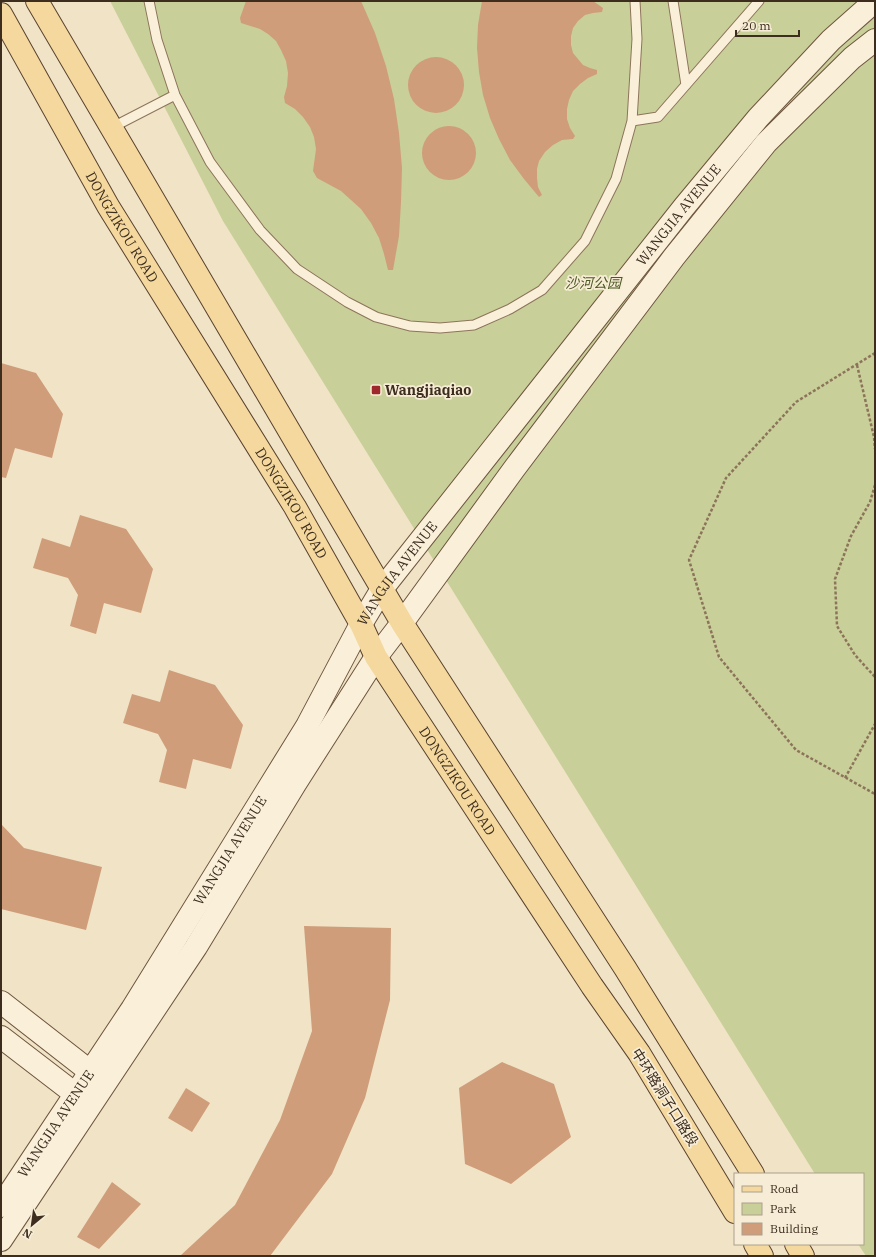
<svg xmlns="http://www.w3.org/2000/svg" width="876" height="1257" viewBox="0 0 876 1257" font-family="'IBM Plex Serif','Noto Sans SC',serif">
<rect width="100%" height="100%" fill="#f0e3c6"/>
<path fill="#c9cf99" d="M110 1H875V1256H866L858 1244H863V1174H815L223 221Z"/>
<path fill="#cf9d7a" d="M246 1H361L375 33 386 66 394 99 399 133 402 168 401 202 399 236 393 270H388L384 254 379 238 371 223 361 209 341 191 317 178 313 171 316 149 314 137 310 127 303 117 295 109 285 103 284 97 287 86 288 73 286 61 281 50 276 41 268 34 260 29 241 23 240 18Z
M482 1H593L603 8 602 12 593 13 585 15 578 21 573 28 571 36V45L573 53 583 65 590 68 597 70V74L588 78 580 84 573 91 569 100 567 109V119L570 128 575 136 573 139 562 140 553 145 545 152 539 161 537 169V178L538 187 542 195 539 197 524 179 510 160 499 139 490 118 483 95 479 72 477 48 478 25Z
M408 85a28 28 0 1 1 56 0a28 28 0 1 1-56 0Z
M422 153a27 27 0 1 1 54 0a27 27 0 1 1-54 0Z
M1 363 36 373 63 414 52 458 15 448 6 478 1 477Z
M80 515 126 529 153 569 141 613 104 603 96 634 70 626 78 595 68 578 33 568 42 538 70 547Z
M169 670 215 685 243 725 231 769 193 759 186 789 159 782 167 750 158 734 123 723 132 694 160 702Z
M1 824 24 848 102 867 86 930 1 909Z
M304 926 391 928 390 1000 365 1098 332 1174 270 1256H180L235 1205 280 1120 312 1031Z
M502 1062 554 1084 571 1137 511 1184 465 1164 459 1088Z
M186 1088 210 1103 192 1132 168 1118Z
M112 1182 141 1204 99 1249 77 1237Z"/>
<g fill="none" stroke-linecap="round" stroke-linejoin="round">
<g stroke="#8c745b" stroke-width="11">
<path id="service" d="M149 1 157 40 175 95 210 162 260 230 297 269 347 302 376 317 410 326 440 328 474 325 510 309 542 290 585 241 616 179 632 121 637 39 635 1
M673 1 686 85
M632 121 658 117 759 1
M111 128 175 95"/>
</g>
<g stroke="#6e553e" stroke-width="24">
<g id="secondary">
<path d="M1 1002 101 1080"/>
<path d="M1 1037 87 1103"/>
<path id="s1" d="M1 1206 132 1009 307 726 361 624 382 589 684 207 758 118 831 40 875 1"/>
<path d="M1 1240 196 947 295 784 376 657 402 623 514 469 674 257 766 143 852 58 875 40"/>
</g>
</g>
<g stroke="#5a422f" stroke-width="24">
<g id="primary">
<path d="M37 1 402 623 625 968 753 1174"/>
<path id="s2" d="M1 14 108 206 295 507 361 624 376 657 592 986 639 1053 735 1212"/>
<path d="M755 1244 762 1256"/>
<path d="M796 1244 803 1256"/>
</g>
</g>
<path stroke="#8c745b" stroke-width="2.5" stroke-dasharray="3 2" stroke-linecap="butt" d="M875 353 796 402 726 478 689 560 719 657 796 750 875 794
M857 365 874 437 875 449
M875 485 870 502 851 536 835 579 837 626 855 655 875 677
M845 778 875 724"/>
<use href="#service" stroke="#faf0da" stroke-width="9"/>
<use href="#secondary" stroke="#faf0da" stroke-width="22"/>
<use href="#primary" stroke="#f4d89d" stroke-width="22"/>
</g>
<rect fill="#9e282b" stroke="#f7edd6" stroke-width="1.5" x="371" y="385" width="10" height="10" rx="2"/>
<g text-anchor="middle" dominant-baseline="central" stroke-width="3.5" stroke-linejoin="round" paint-order="stroke">
<g font-size="14" fill="#3c2d1f" stroke="#f7edd6">
<text stroke="none"><textPath href="#s1" startOffset="1203">WANGJIA AVENUE</textPath></text>
<text stroke="none"><textPath href="#s2" startOffset="245">DONGZIKOU ROAD</textPath></text>
<text stroke="none"><textPath href="#s2" startOffset="569">DONGZIKOU ROAD</textPath></text>
<text stroke="none"><textPath href="#s1" startOffset="747">WANGJIA AVENUE</textPath></text>
<text stroke="none"><textPath href="#s2" startOffset="893">DONGZIKOU ROAD</textPath></text>
<text stroke="none"><textPath href="#s1" startOffset="423">WANGJIA AVENUE</textPath></text>
<text transform="translate(665 1097) rotate(58)">中环路洞子口路段</text>
<text stroke="none"><textPath href="#s1" startOffset="99">WANGJIA AVENUE</textPath></text>
</g>
<g font-size="14" font-style="italic" fill="#4d5925" stroke="#f7edd6">
<text x="593" y="283">沙河公园</text>
</g>
<g font-size="14" font-weight="bold" fill="#3c2d1f" stroke="#f7edd6" text-anchor="start">
<text x="385" y="390">Wangjiaqiao</text>
</g>
</g>
<rect width="876" height="1257" fill="none" stroke="#3c2d1f" stroke-width="4"/>
<rect x="734" y="1173" width="130" height="72" fill="#f7edd6" stroke="#aca08d"/>
<rect x="742" y="1186" width="20" height="6" fill="#f4d89d" stroke="#aca08d"/>
<text x="770" y="1193" font-size="12" fill="#3c2d1f">Road</text>
<rect x="742" y="1203" width="20" height="12" fill="#c9cf99" stroke="#aca08d"/>
<text x="770" y="1213" font-size="12" fill="#3c2d1f">Park</text>
<rect x="742" y="1223" width="20" height="12" fill="#cf9d7a" stroke="#aca08d"/>
<text x="770" y="1233" font-size="12" fill="#3c2d1f">Building</text>
<g transform="translate(32 1225) rotate(209)" stroke="#f7edd6" stroke-width="3" paint-order="stroke">
<path d="M0-3L7 15L0 10L-7 15Z" fill="#3c2d1f"/>
<text y="-6" font-size="11" font-weight="bold" text-anchor="middle" fill="#3c2d1f">N</text>
</g>
<path d="M736 30v6h63v-6" fill="none" stroke="#3c2d1f" stroke-width="2"/>
<text x="742" y="30" font-size="12" fill="#3c2d1f" stroke="#f7edd6" stroke-width="3" paint-order="stroke">20 m</text>
</svg>
